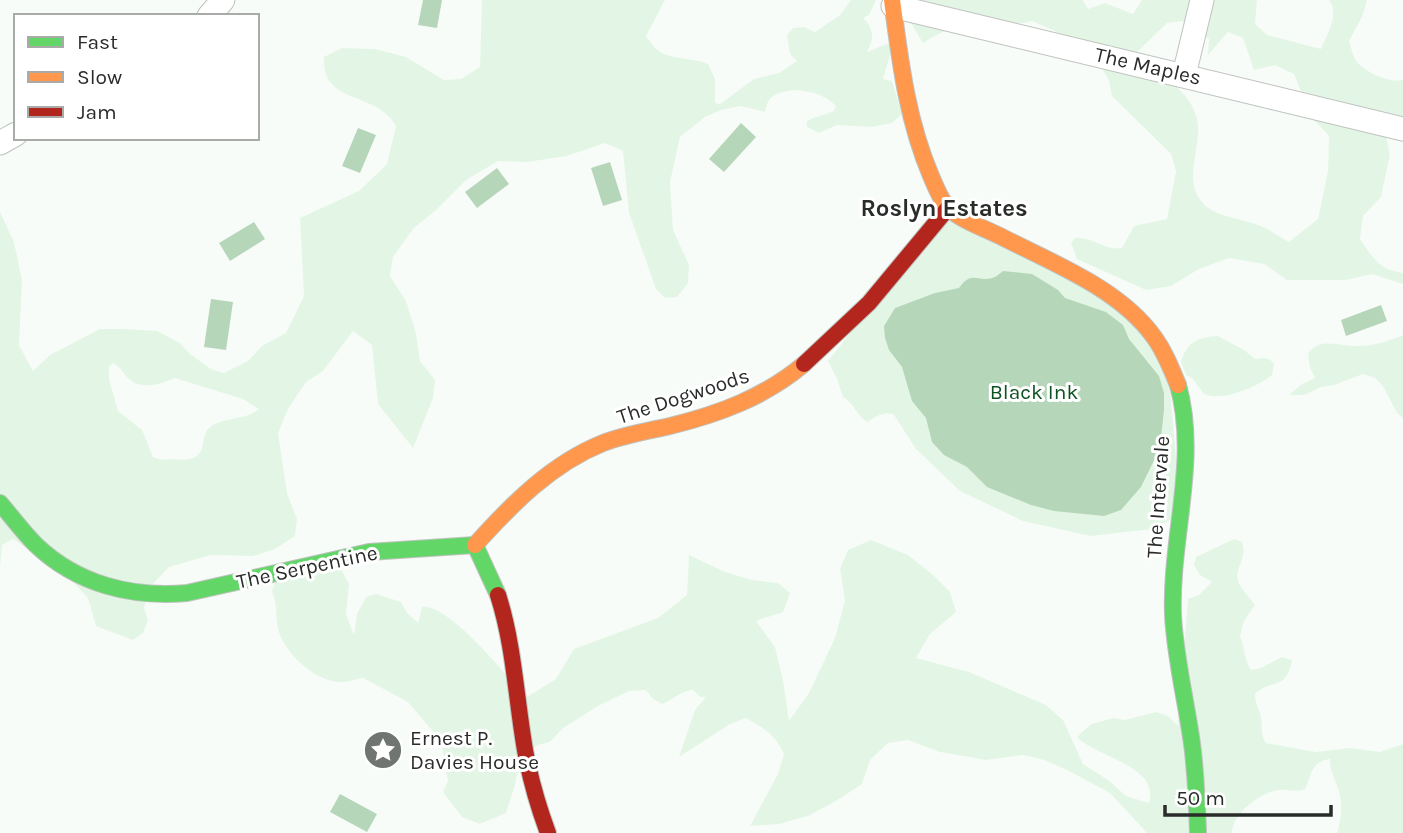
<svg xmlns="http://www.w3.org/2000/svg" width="1403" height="833" viewBox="0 0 1403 833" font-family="Karla,sans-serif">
<rect width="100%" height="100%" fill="#f8fcf8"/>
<path fill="#e3f6e5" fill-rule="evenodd" d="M482 0H665L646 36C650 42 656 50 662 53 674 59 693 58 708 64L715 79V103L720 104 754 79 779 73 797 61 790 54 787 35 793 28 804 27 815 32 840 15 851 0H876L869 15 863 18C875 29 874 39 867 52L894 41 883 79 892 81 902 114 892 123 872 127 837 125 819 133 807 127V121C815 116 825 115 834 111L836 106C823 91 789 84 772 97 767 101 766 107 765 112L741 106 721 110 705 117 680 137 670 182 673 230 689 265 688 283 677 297 665 298 656 289 629 213 623 151 605 143 567 156 527 162 498 161 466 180 436 210 413 229 393 257 390 276 406 301 416 333 420 361 435 380 433 398 413 448 378 404 372 345 353 331 323 371 306 382 288 409 278 433 287 493 297 519 295 536 275 549 253 556 211 555 169 567 151 586 144 608 148 621 143 633 133 640 96 626 88 598 72 581 13 539 2 545 0 567V212L14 242 22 280 19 345 33 371 50 355 100 329H125L157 331 180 343 190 354 211 369 224 373 248 361 262 346 286 333 304 296 300 218 359 191 387 164 396 126C376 90 321 106 324 57L342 48 375 49 406 57 444 80 461 79 480 67ZM113 363C121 367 123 374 130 380 143 390 162 384 175 378L243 399 259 409C246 420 227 417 213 425 194 435 216 464 174 459 165 459 163 461 153 457L142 430 118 411 109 379V366Z
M897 0H1083L1088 9 1105 3 1133 14 1142 0H1257L1255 24 1267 35 1321 49C1327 34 1340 15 1329 0H1367L1362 17 1349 41C1351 47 1353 57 1357 62 1367 73 1389 83 1403 80V129L1386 136 1390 155 1381 197 1363 216 1360 239C1373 258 1378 269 1403 273V284L1372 274 1346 280H1287L1264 264 1229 258 1199 269 1171 286 1146 290 1077 259 1071 243 1075 238C1092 236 1104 251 1122 248L1134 226 1167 219 1176 171 1171 154 1112 96 1109 81 1099 63 1077 41 1032 21C1012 27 995 18 975 21 957 23 938 34 923 43ZM1182 21 1209 39 1208 55 1228 32 1243 38 1254 70 1275 65 1294 74 1312 118 1329 136 1328 171 1318 219 1289 242C1280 237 1271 230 1261 226 1245 219 1213 217 1202 202 1182 178 1203 147 1197 119 1191 90 1156 71 1134 55L1167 23Z
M948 208 1096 288 1167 357 1181 515 1152 529 1091 536 1023 521 960 491 916 449 894 415C885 411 876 416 868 422 855 415 856 405 843 397L837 379 828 361Z
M1403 335V418L1397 413 1383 386 1375 378 1363 374 1334 385 1321 387 1304 395H1289L1302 384 1315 378 1310 368 1308 354C1319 337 1338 346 1354 346 1369 347 1390 341 1403 335Z
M1218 336 1244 350 1255 359C1263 358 1269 356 1274 364L1272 375C1257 387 1223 402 1204 394L1192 378 1186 375 1181 362C1187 342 1197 337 1218 336Z
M1234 539 1242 542C1248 559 1234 568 1238 581 1241 589 1250 598 1255 605L1244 621 1240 636C1245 648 1244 659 1251 670L1261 668 1282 657 1292 660C1286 692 1272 678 1255 694 1255 704 1260 709 1261 718 1263 728 1260 734 1266 743L1316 752 1350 748 1380 752 1403 744V833H1337C1341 820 1343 806 1339 792 1336 780 1329 771 1330 759 1310 762 1312 775 1305 789 1296 793 1288 789 1278 790 1260 793 1232 814 1232 833H1147L1110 793 1067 770 1044 760 1023 755 986 760 940 752 908 740 888 743 870 760 862 784 836 801 808 816 779 824 750 826 778 774 784 754C774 734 766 729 746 718L730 724 679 757 695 710 706 697H700L693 690C682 690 673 700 662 704L652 698 646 690 629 691 598 706 563 728 550 742 538 745 520 757 515 785 506 813 480 824 462 817 443 792 448 781 441 741 408 702 363 678C356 679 349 682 342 682 316 683 284 653 278 629 275 615 278 607 272 591L276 579 341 569 349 584 346 614 354 635 357 614 366 597 376 594 401 602 407 613 418 623 422 607C447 602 509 677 525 698L556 679 574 649 658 618 687 595 689 555 725 572 752 580 778 583 790 593 783 612 756 621 775 647 783 680 789 721 809 693 835 638 845 600 840 569 848 550 871 540 908 555 933 575 950 592 956 612 930 634 916 658 969 672 1046 705 1063 720 1083 764 1108 780 1126 796 1149 803C1160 766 1096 757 1077 737L1091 724 1114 718 1125 720 1156 712 1168 716 1178 726 1188 599 1199 595 1212 582 1200 575 1194 565 1196 557Z"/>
<path fill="#b6d6ba" d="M423 0H442L437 28 418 25Z
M741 123 756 137 724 172 709 159Z
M358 128 376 135 360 173 342 166Z
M610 162 622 200 603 206 591 168Z
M497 168 509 184 477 208 465 192Z
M254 222 265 239 230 261 219 243Z
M1003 271 1032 274 1058 290 1065 298 1106 312 1123 325 1129 339 1159 376 1164 393V410L1160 448 1141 487 1121 510 1104 516 1054 511 1031 505 987 487 967 467 944 455 932 442 926 418 912 401 902 367 889 350 885 338 884 326 895 308 935 293 959 288C972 270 976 282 992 278 996 277 999 274 1003 271Z
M211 299 233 302 226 350 204 347Z
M1381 305 1387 321 1346 336 1341 320Z
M340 794 377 814 367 832 330 812Z"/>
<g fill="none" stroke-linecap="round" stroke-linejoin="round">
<g stroke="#bfc2bf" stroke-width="25">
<path id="street" d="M893 6 1403 129
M209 16 223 0
M1184 75 1202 0
M0 143 16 134"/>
</g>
<g stroke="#bfc2bf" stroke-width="18">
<path id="fast" d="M1178 385C1199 460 1170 538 1173 615 1175 656 1185 696 1191 737 1196 769 1197 801 1198 833
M0 503C12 517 23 532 36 545 77 584 131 598 187 593L369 552 475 545 498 595"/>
</g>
<g stroke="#bfc2bf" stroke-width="18">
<path id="slow" d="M892 0C900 60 907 120 931 176 935 185 939 196 945 204 958 220 982 227 1000 236 1052 263 1119 288 1154 337 1165 352 1171 368 1178 385
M475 545C512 504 551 464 603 443 624 435 648 431 670 426 719 414 765 397 804 364"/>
</g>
<g stroke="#bfc2bf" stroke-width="18">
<path id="jam" d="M804 364 869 303 948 208
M498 595C514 645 516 698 525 750 530 778 538 806 548 833"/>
</g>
<use href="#street" stroke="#fefffe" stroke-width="23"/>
<use href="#fast" stroke="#63d668" stroke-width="16"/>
<use href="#slow" stroke="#ff974d" stroke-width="16"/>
<use href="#jam" stroke="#b3261e" stroke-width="16"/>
</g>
<defs>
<g id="sight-disc" transform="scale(2.0125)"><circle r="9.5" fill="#717571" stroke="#fff"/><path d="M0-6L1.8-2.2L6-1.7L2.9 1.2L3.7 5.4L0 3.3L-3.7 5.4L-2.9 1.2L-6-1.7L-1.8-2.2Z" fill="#fff"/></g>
</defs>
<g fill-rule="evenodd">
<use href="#sight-disc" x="383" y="750"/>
</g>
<g text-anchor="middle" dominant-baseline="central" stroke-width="6" stroke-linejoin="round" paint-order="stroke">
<g font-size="21" fill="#292c29" stroke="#fff">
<text transform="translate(1148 66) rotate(13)">The Maples</text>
<text transform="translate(683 396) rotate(-18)">The Dogwoods</text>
<text transform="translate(1158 497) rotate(-86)">The Intervale</text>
<text transform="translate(307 567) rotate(-12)">The Serpentine</text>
</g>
<g font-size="21" fill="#0c5221" stroke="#fff">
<text x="1034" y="392">Black Ink</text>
</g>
<g font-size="21" fill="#292c29" stroke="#fff" text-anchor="start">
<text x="410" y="738">Ernest P.<tspan x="410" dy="24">Davies House</tspan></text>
</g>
<g font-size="24" font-weight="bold" fill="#292c29" stroke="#fff">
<text x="944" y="208">Roslyn Estates</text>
</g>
</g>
<rect x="14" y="14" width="245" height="126" fill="#ffffff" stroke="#a9aba9" stroke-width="2"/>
<rect x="28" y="37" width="35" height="10" fill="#63d668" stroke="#a9aba9" stroke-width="2"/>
<text x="77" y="49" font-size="21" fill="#292c29">Fast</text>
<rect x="28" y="72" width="35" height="10" fill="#ff974d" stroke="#a9aba9" stroke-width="2"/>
<text x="77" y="84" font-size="21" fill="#292c29">Slow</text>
<rect x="28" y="107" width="35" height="10" fill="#b3261e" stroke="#a9aba9" stroke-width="2"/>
<text x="77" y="119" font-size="21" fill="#292c29">Jam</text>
<path d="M1165 805v10h166v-10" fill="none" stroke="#292c29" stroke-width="3.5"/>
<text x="1176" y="805" font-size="21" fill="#292c29" stroke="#ffffff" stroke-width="5" paint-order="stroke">50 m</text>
</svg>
